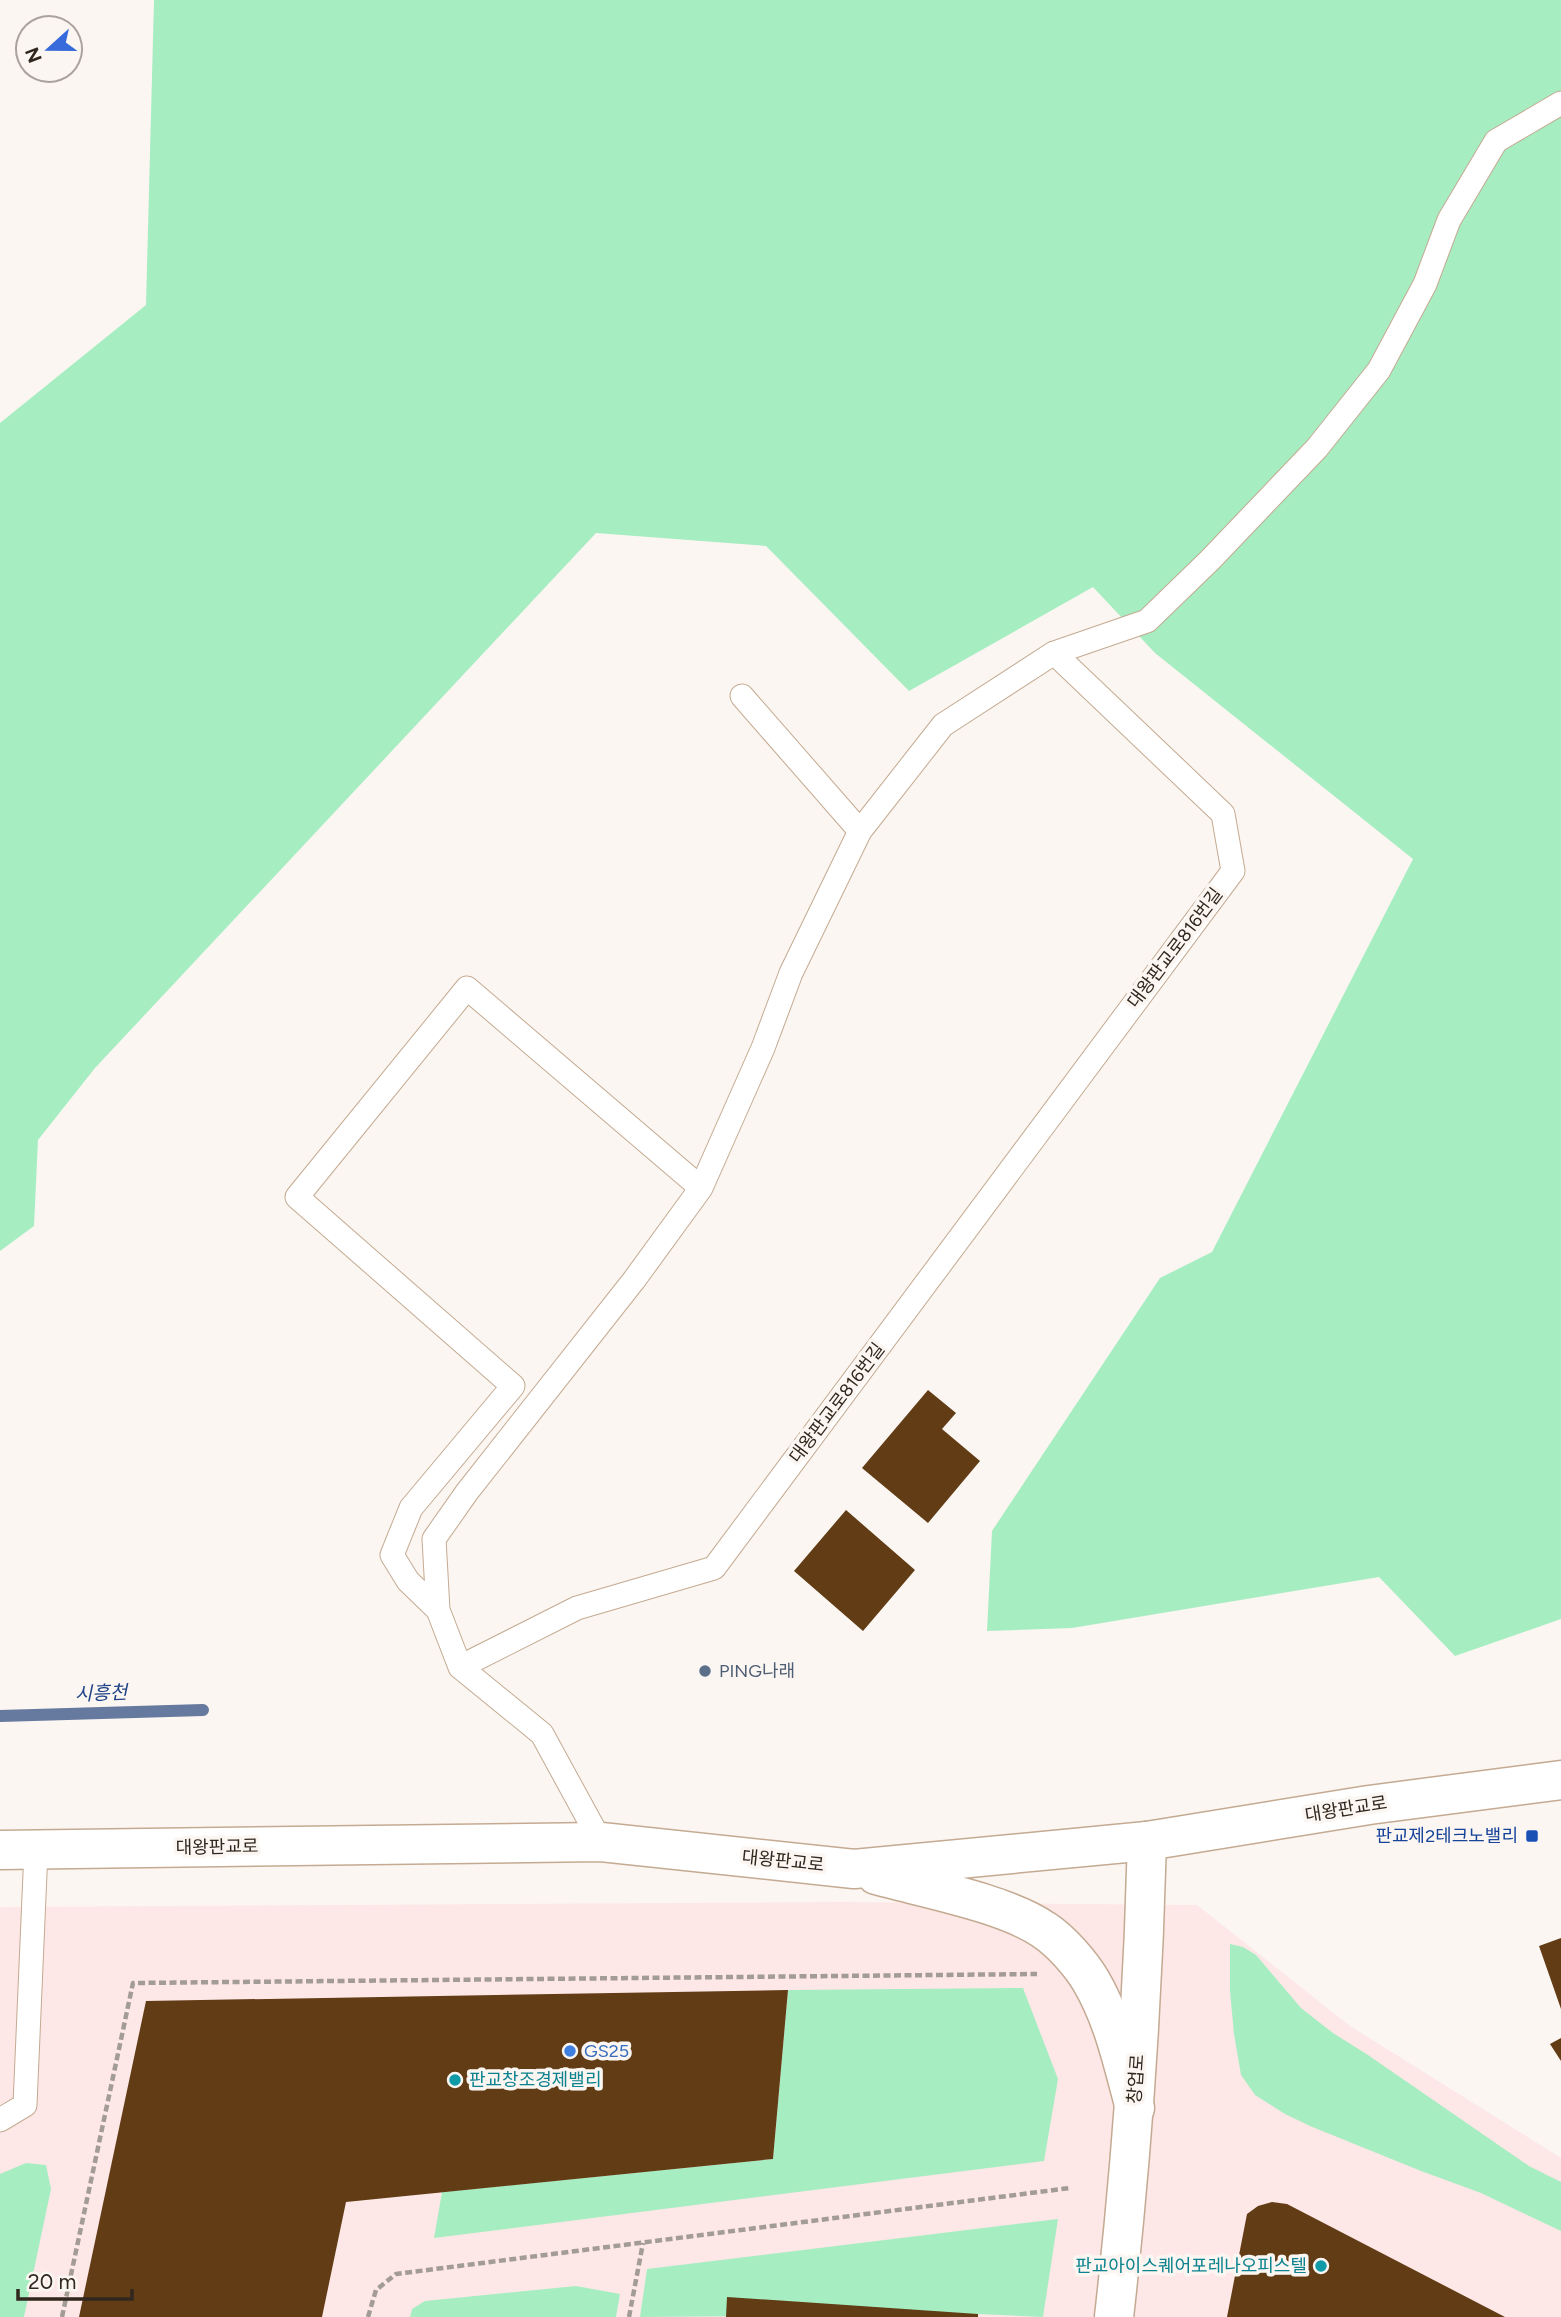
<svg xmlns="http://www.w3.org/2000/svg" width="1561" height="2317" viewBox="0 0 1561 2317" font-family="Figtree,'Noto Sans KR',sans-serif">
<rect width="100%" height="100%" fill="#fbf6f1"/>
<path fill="#fde7e7" d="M840 1902 1197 1905 1350 2026 1561 2158V2317H0V1907Z"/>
<path fill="#a7edc2" d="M154 0H1561V1619L1455 1656 1379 1577 1072 1628 987 1631 992 1531 1160 1278 1212 1252 1413 859 1155 653 1093 587 909 691 766 546 596 533 95 1068 38 1140 34 1226 0 1251V423L146 305Z
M1230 1944 1243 1947 1256 1955 1301 2008 1333 2033 1368 2055 1529 2166 1561 2182V2231L1481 2193 1421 2171 1310 2126 1285 2114 1255 2095 1241 2075 1234 2034 1230 1991Z
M1023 1988 1058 2079 1044 2161 434 2238 442 2192 773 2159 788 1990Z
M26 2163 46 2165 51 2189 24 2317H0V2174Z
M1058 2219 1043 2317 978 2314 640 2317 647 2269Z
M576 2286 620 2294 616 2317H410L412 2309 425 2301Z"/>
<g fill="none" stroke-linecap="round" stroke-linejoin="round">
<path stroke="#66799e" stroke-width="12" d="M0 1716 203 1710"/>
</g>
<path fill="#613c15" d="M928 1390 956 1413 942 1429 980 1461 928 1523 862 1468Z
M846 1510 915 1570 863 1631 794 1571Z
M1561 1938V2009L1539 1946Z
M788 1990 773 2159 346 2202 322 2317H79L146 2001Z
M1561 2038V2061L1550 2044Z
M1272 2202 1287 2204 1505 2317H1227L1247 2214 1258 2206Z
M727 2297 978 2314V2317H726Z"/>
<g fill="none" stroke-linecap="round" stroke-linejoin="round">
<g stroke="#c4aa92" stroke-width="25">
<path id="service" d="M742 696 860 831
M438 1610 408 1581 392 1555 411 1508 513 1386 297 1197 467 988 701 1188
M460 1667 577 1608 714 1568 1233 871 1223 814 1054 653
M601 1842 542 1734 460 1667 438 1610 434 1539 467 1492 634 1280 701 1188 763 1048 791 973 860 831 943 725 1054 653 1147 621 1210 560 1317 448 1379 370 1425 284 1449 220 1496 141 1561 103
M0 2120 25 2105 36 1850"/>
</g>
<g stroke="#c4aa92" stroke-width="41">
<path id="tertiary" d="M1114 2317C1132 2158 1143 2000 1147 1841"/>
</g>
<g stroke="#c4aa92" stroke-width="41">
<path id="primary" d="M0 1850 601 1842 854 1869 1147 1841 1369 1805 1561 1780
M876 1875C923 1888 1005 1903 1044 1930 1061 1941 1081 1964 1091 1981 1114 2020 1123 2065 1135 2108"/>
</g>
<path stroke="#a39c95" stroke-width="4.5" stroke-dasharray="7 3.5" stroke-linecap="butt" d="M62 2317 133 1983 1037 1974
M368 2317 376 2290 396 2274 1070 2188
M629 2317 643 2243"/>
<use href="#service" stroke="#fff" stroke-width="23"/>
<use href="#tertiary" stroke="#fff" stroke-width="38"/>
<use href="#primary" stroke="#fff" stroke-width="38"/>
</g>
<circle fill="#5c6f8a" stroke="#fbf6f1" stroke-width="2.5" cx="705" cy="1671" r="7"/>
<rect fill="#1a4fb4" stroke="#fbf6f1" stroke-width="2.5" x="1525" y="1829" width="14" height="14" rx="3.5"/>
<circle fill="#3f7fe0" stroke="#fbf6f1" stroke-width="2.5" cx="570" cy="2051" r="7"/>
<g fill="#0f9aa8" stroke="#fbf6f1" stroke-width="2.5">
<circle cx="455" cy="2080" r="7"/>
<circle cx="1321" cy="2266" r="7"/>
</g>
<g text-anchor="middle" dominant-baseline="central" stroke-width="7" stroke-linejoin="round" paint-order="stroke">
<g font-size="18" fill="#31271e" stroke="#fbf6f1">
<text transform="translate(1175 948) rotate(-53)">대왕판교로816번길</text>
<text transform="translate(837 1403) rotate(-53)">대왕판교로816번길</text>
<text transform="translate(1346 1809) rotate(-9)">대왕판교로</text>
<text transform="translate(217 1847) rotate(-1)">대왕판교로</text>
<text transform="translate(783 1861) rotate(6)">대왕판교로</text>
<text transform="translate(1136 2079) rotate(-86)">창업로</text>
</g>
<g font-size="18" fill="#4e5e75" stroke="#fbf6f1" text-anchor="start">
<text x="719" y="1671">PING나래</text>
</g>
<g font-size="18" fill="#164399" stroke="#fbf6f1" text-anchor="end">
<text x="1518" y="1836">판교제2테크노밸리</text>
</g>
<g font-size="18" fill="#366cbe" stroke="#fbf6f1" text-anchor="start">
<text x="584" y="2051">GS25</text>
</g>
<g font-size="18" fill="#0d838f" stroke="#fbf6f1" text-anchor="start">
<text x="469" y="2080">판교창조경제밸리</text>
<text x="1307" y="2266" text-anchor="end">판교아이스퀘어포레나오피스텔</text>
</g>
<g font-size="19" font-style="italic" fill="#1e4286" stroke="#fbf6f1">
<text transform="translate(101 1693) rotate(-2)">시흥천</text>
</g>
</g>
<g transform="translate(49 49) rotate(249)"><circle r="33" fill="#fbf6f1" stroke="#aaa39d" stroke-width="2"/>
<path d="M0-5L12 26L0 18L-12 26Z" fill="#376ada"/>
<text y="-10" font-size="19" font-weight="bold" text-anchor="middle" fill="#31271e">N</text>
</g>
<path d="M18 2289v10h114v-10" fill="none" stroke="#31271e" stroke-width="3.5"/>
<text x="28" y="2289" font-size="21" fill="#31271e" stroke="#fbf6f1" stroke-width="5" paint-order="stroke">20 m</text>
</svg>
